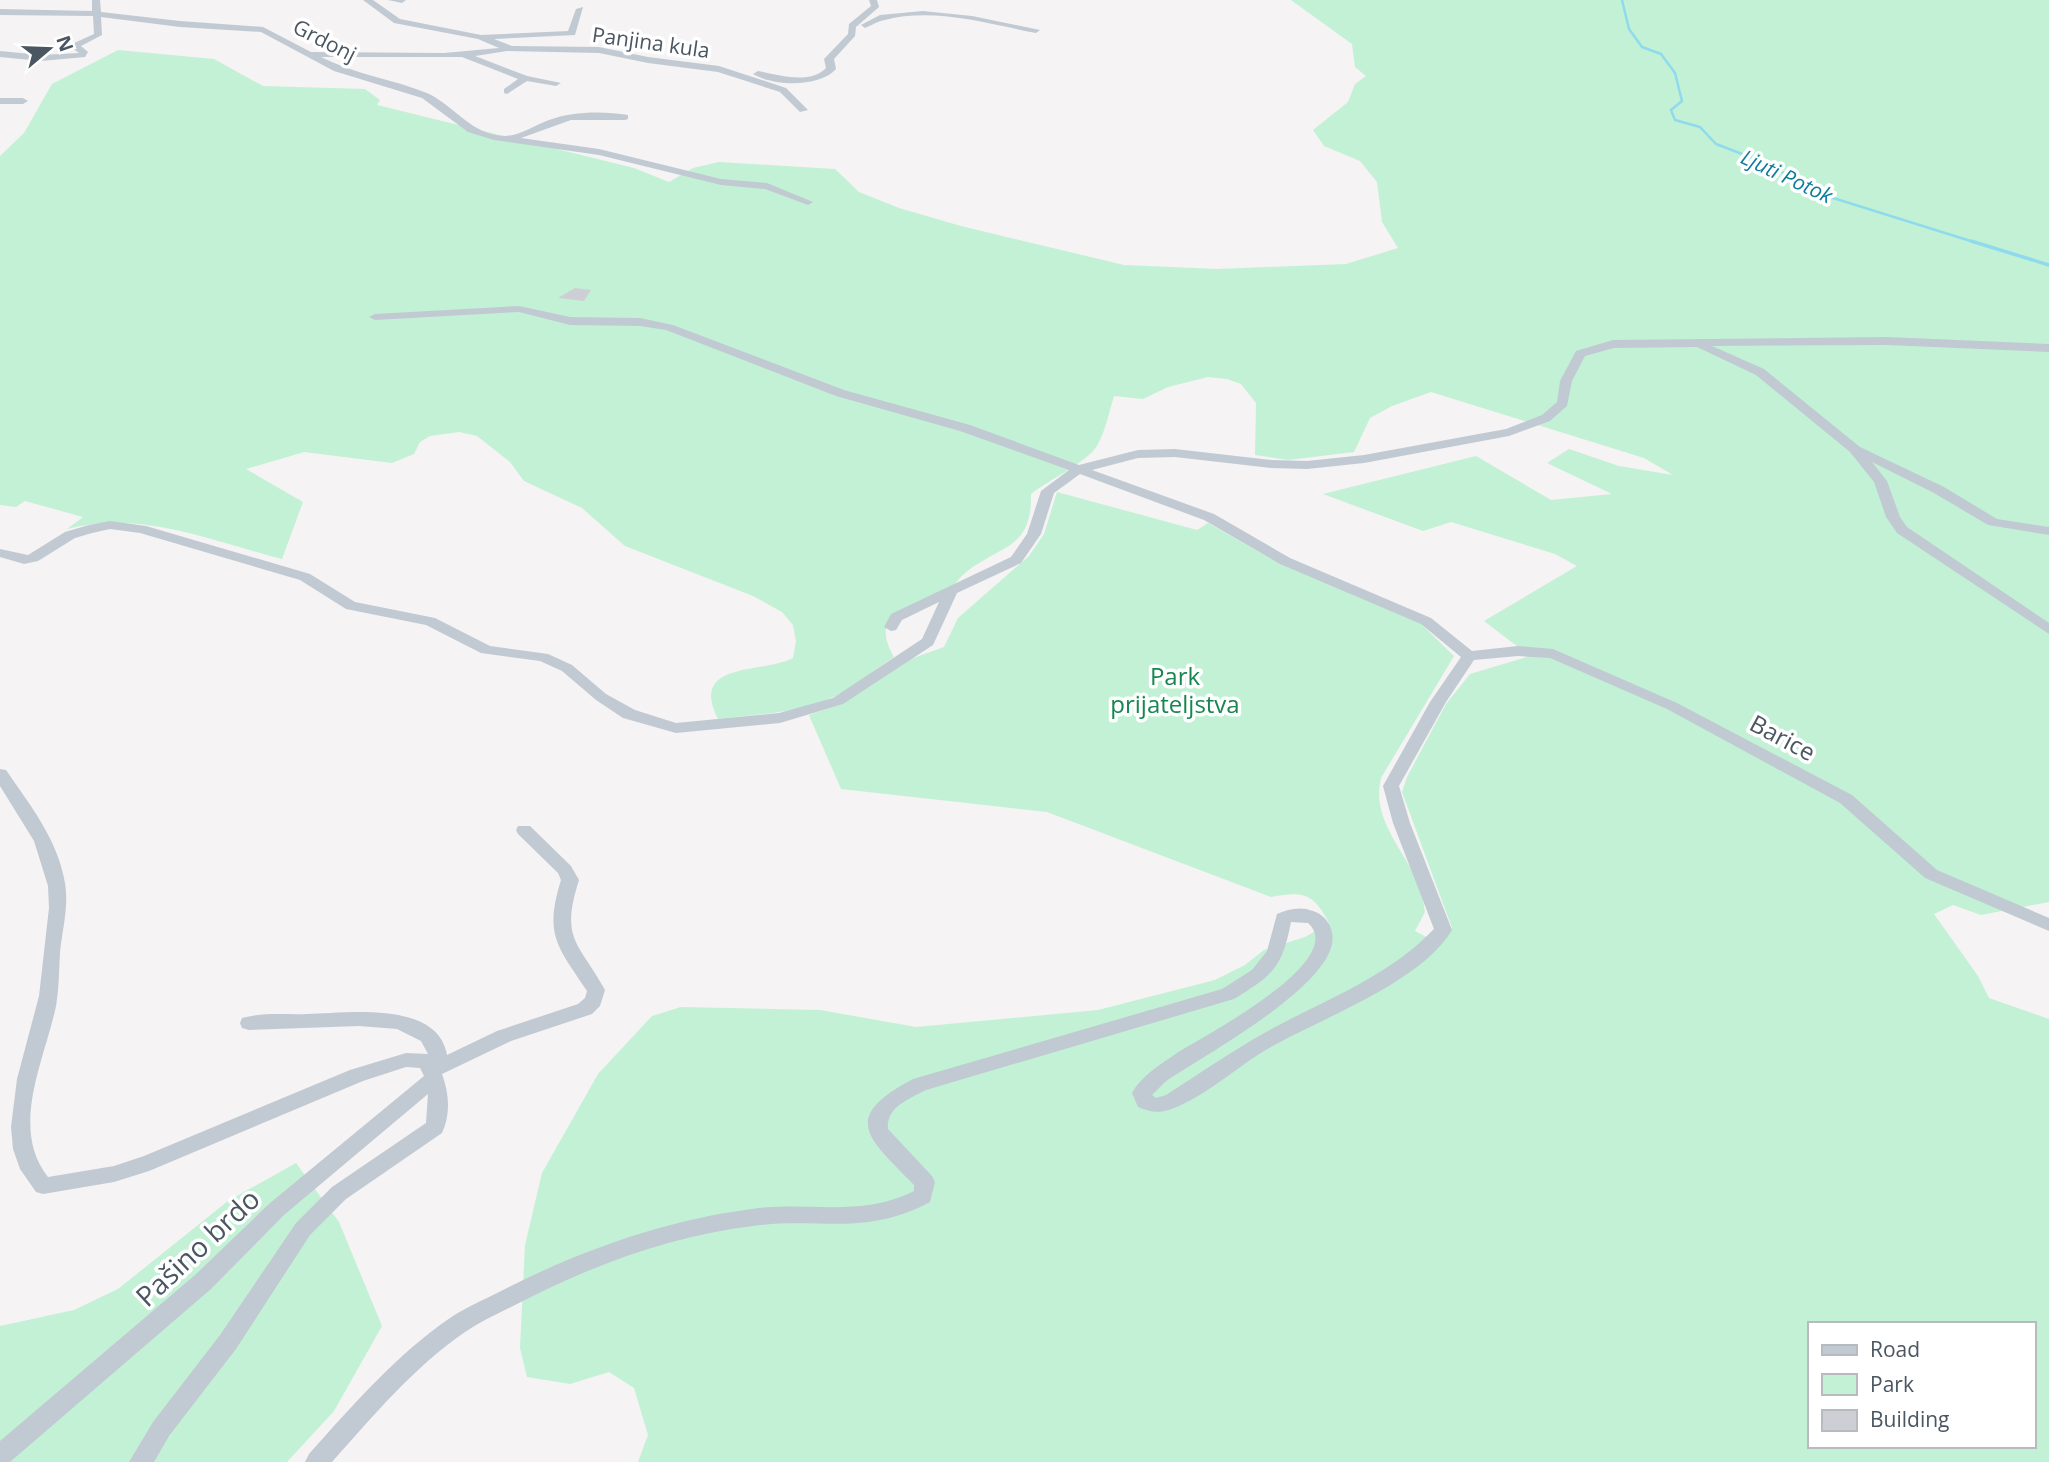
<svg xmlns="http://www.w3.org/2000/svg" width="2049" height="1462" viewBox="0 0 2049 1462" font-family="'Open Sans',sans-serif">
<rect width="100%" height="100%" fill="#f5f3f3"/>
<path fill="#c3f1d5" fill-rule="evenodd" d="M1291 0H2049V902L1981 915 1953 905 1934 914 1978 976 1989 998 2049 1019V1462H638L648 1435 634 1388 609 1372 570 1384 527 1377 520 1348 525 1245 542 1173 598 1074 652 1016 681 1007 820 1010 916 1027 1098 1010 1215 980 1245 965 1264 950 1305 937 1329 923C1313 893 1304 891 1271 897L1047 812 841 789 809 715 841 704 905 661 944 647 958 618 1029 556 1044 534 1057 492 1197 530 1208 523 1279 563 1420 623 1454 656 1381 778C1371 820 1404 849 1419 885 1423 893 1423 903 1425 912L1415 931 1440 944 1452 928 1402 792 1407 777 1446 704 1470 674 1530 656 1484 621 1577 566 1555 554 1451 522 1423 531 1323 494 1476 456 1551 500 1612 494 1547 463 1569 449 1619 466 1673 475 1644 458 1431 392 1392 406 1370 418 1354 452 1288 460 1255 455 1256 403 1241 384 1227 379 1208 377 1168 387 1143 399 1114 396C1109 412 1106 429 1098 444 1091 460 1047 481 1031 494 1032 550 1001 544 965 573 959 578 955 585 949 589 923 607 864 606 894 657 878 667 862 681 845 691 808 713 760 714 718 719 688 660 764 674 793 658L796 641 793 625 782 612 753 596 625 546 582 508 524 481 510 462 477 436 459 432 430 436 420 442 414 454 392 463 304 452 246 469 303 502 282 559C212 541 138 509 67 529L83 517 25 501 16 507 0 505V156L24 133 52 84 118 50 214 59 263 86 365 89 380 100 377 105 634 168 669 182 693 168 719 162 835 169 859 192 899 208 961 226 1124 265 1217 269 1346 264 1398 248 1382 222 1377 182 1360 161 1324 146 1313 130 1348 102 1355 84 1366 76 1355 67 1352 44ZM1809 1324H2033V1446H1809Z
M296 1163 339 1222 382 1326 334 1411 287 1462H0V1326L74 1310 118 1289 228 1201Z"/>
<g fill="none" stroke-linecap="round" stroke-linejoin="round">
<path stroke="#90daee" stroke-width="2.5" d="M1622 0 1629 29 1642 47 1661 54 1675 73 1682 101 1671 110 1675 120 1700 127 1716 144 1758 160 1830 197 1977 243"/>
<path stroke="#90daee" stroke-width="3.5" d="M1971 241 2049 265"/>
</g>
<path fill="#cdcfd5" d="M575 288 591 290 584 301 558 298Z"/>
<g fill="none" stroke-linecap="round" stroke-linejoin="round">
<path fill="#c1cad2" fill-rule="evenodd" d="M92 0H100L101 12 180 21 263 27 311 52 444 53 499 48 478 39 394 23 363 0H373L400 19 481 35 568 31 576 9 583 7 575 35 494 39 512 46 599 47 648 57 719 66 786 88 808 110 800 112 780 92 718 72 648 63 599 53 507 51 475 56 527 76 561 83 556 86 527 81 507 94 504 93V89L518 79 462 57H321C354 74 392 79 427 93 455 106 471 135 505 136 519 136 535 125 549 120 573 111 604 111 628 115V119L625 120H571L521 138 599 149 721 179 767 183 813 202 808 205 765 189 721 185 599 155 494 140 468 132 422 98 334 71 261 32 180 27 101 17 102 35 81 46 88 52 85 57 41 61 0 57V51L41 55 79 53 72 48V44L94 34 93 16 0 15V9L92 11Z
M388 0H406L402 3Z
M869 0H877L879 7 856 27 855 36 834 59 836 69C819 88 773 86 753 74L758 71C778 75 810 85 826 68L824 59 848 34 849 24 871 6Z
M923 11 972 16 1040 30 1036 33C989 24 933 7 885 20 878 21 872 25 865 28L861 25 880 15Z
M0 98H23L28 101 23 104H0Z
M519 306 570 317 640 318 673 325 844 390 970 425 1079 465 1138 450 1175 449 1271 460 1307 461 1364 455 1506 429 1542 415 1557 402 1560 381 1576 351 1613 340 1887 337 2049 344V352L1887 345 1712 346 1764 369 1860 447 1944 487 1997 519 2049 527V535L1988 525 1934 493 1872 462 1887 481 1900 517 1907 527 2049 623V634L1897 533 1886 517 1874 482 1850 452 1756 375 1697 347 1614 348 1585 356 1572 381 1567 406 1550 421 1509 436 1364 463 1307 469 1271 468 1175 457 1138 458 1092 470 1214 514 1290 558 1431 618 1472 651 1518 646 1553 649 1677 703 1852 795 1937 870 2049 918V931L1925 878 1840 803 1667 709 1550 658 1518 656 1474 660 1446 702 1399 786 1410 823 1452 930C1420 984 1318 1019 1264 1051 1236 1068 1209 1093 1179 1106 1163 1113 1154 1114 1138 1107L1132 1093C1141 1076 1161 1064 1177 1053 1200 1038 1350 961 1308 923L1291 922C1282 968 1274 974 1234 999L926 1090C909 1099 886 1107 888 1129L932 1176 935 1182 930 1202C864 1237 821 1217 753 1226 670 1236 590 1266 517 1304 499 1313 481 1321 465 1332 414 1367 373 1416 332 1462H305L309 1454C352 1406 396 1355 450 1318 466 1307 484 1300 501 1291 579 1251 665 1220 752 1209 807 1201 862 1218 914 1191V1185C868 1138 839 1118 913 1079L1222 989 1252 970 1267 951 1277 914C1289 909 1300 906 1313 911 1322 914 1328 920 1331 929 1350 978 1200 1057 1165 1082L1152 1095 1156 1098 1166 1095C1199 1074 1232 1051 1266 1032 1324 1000 1387 978 1434 929L1393 823 1383 786 1430 702 1461 657 1421 624 1280 564 1204 520 1080 474 1054 493 1041 534 1021 563 957 593 933 645 843 704 780 723 676 733 623 718 596 700 562 671 540 661 481 653 426 625 346 609 300 580 140 533 110 529 92 533 75 538 38 561 24 564 0 557V549L28 555 65 532 89 525 110 521 146 526 310 574 355 602 435 618 490 646 548 654 572 665 606 694 635 710 676 723 779 713 833 698 922 639 939 602 902 620 896 630 891 631 884 627 891 614 1011 557 1027 534 1041 491 1069 470 960 431 836 396 666 330 640 326 570 325 519 312 375 320 369 317 375 314Z
M0 769 6 770C30 805 58 840 65 883 69 907 62 930 60 953 59 971 59 989 56 1006 45 1059 9 1128 48 1177L114 1166 144 1156 350 1070 406 1053 428 1054 421 1041 397 1029 359 1026 249 1030 242 1028 240 1023 242 1018C262 1012 287 1015 307 1014 346 1013 438 1000 447 1055L497 1031 578 1004 585 998 587 991C557 946 544 935 561 880L558 873 518 834 516 830 518 826H530L571 866 579 880C560 940 578 941 605 990L600 1006 592 1014 511 1041 442 1074C449 1093 451 1114 442 1133L346 1199 310 1235 236 1349 169 1436 154 1462H129L153 1422 220 1335 296 1223 332 1187 426 1123 428 1094 284 1215 211 1289 10 1462H0V1441L195 1275 270 1203 424 1076 420 1068 406 1067 363 1081 149 1171 114 1182 43 1194 36 1192 20 1169 13 1149 11 1127 17 1079 39 996 49 908 48 886 34 841 0 786Z"/>
</g>
<g text-anchor="middle" dominant-baseline="central" stroke-width="7" stroke-linejoin="round" paint-order="stroke">
<g font-size="21" fill="#4a5661" stroke="#fff">
<text transform="translate(325 40) rotate(27)">Grdonj</text>
<text transform="translate(651 42) rotate(8)">Panjina kula</text>
</g>
<g font-size="21" font-style="italic" fill="#0c7c9b" stroke="#fff">
<text transform="translate(1787 176) rotate(25)">Ljuti Potok</text>
</g>
<g font-size="24" fill="#17864f" stroke="#fff">
<text x="1175" y="675">Park<tspan x="1175" dy="28">prijateljstva</tspan></text>
</g>
<g font-size="24" fill="#4a5661" stroke="#fff">
<text transform="translate(1783 737) rotate(28)">Barice</text>
</g>
<g font-size="28" fill="#4a5661" stroke="#fff">
<text transform="translate(197 1247) rotate(-43)">Pašino brdo</text>
</g>
</g>
<rect x="1808" y="1322" width="228" height="126" fill="#ffffff" stroke="#b7bbc0" stroke-width="2"/>
<rect x="1822" y="1345" width="35" height="10" fill="#c1cad2" stroke="#b7bbc0" stroke-width="2"/>
<text x="1870" y="1357" font-size="21" fill="#4a5661">Road</text>
<rect x="1822" y="1374" width="35" height="21" fill="#c3f1d5" stroke="#b7bbc0" stroke-width="2"/>
<text x="1870" y="1392" font-size="21" fill="#4a5661">Park</text>
<rect x="1822" y="1410" width="35" height="21" fill="#cdcfd5" stroke="#b7bbc0" stroke-width="2"/>
<text x="1870" y="1427" font-size="21" fill="#4a5661">Building</text>
<g transform="translate(49 49) rotate(71)" stroke="#ffffff" stroke-width="5" paint-order="stroke">
<path d="M0-5L12 26L0 18L-12 26Z" fill="#4a5661"/>
<text y="-10" font-size="19" font-weight="bold" text-anchor="middle" fill="#4a5661">N</text>
</g>
</svg>
